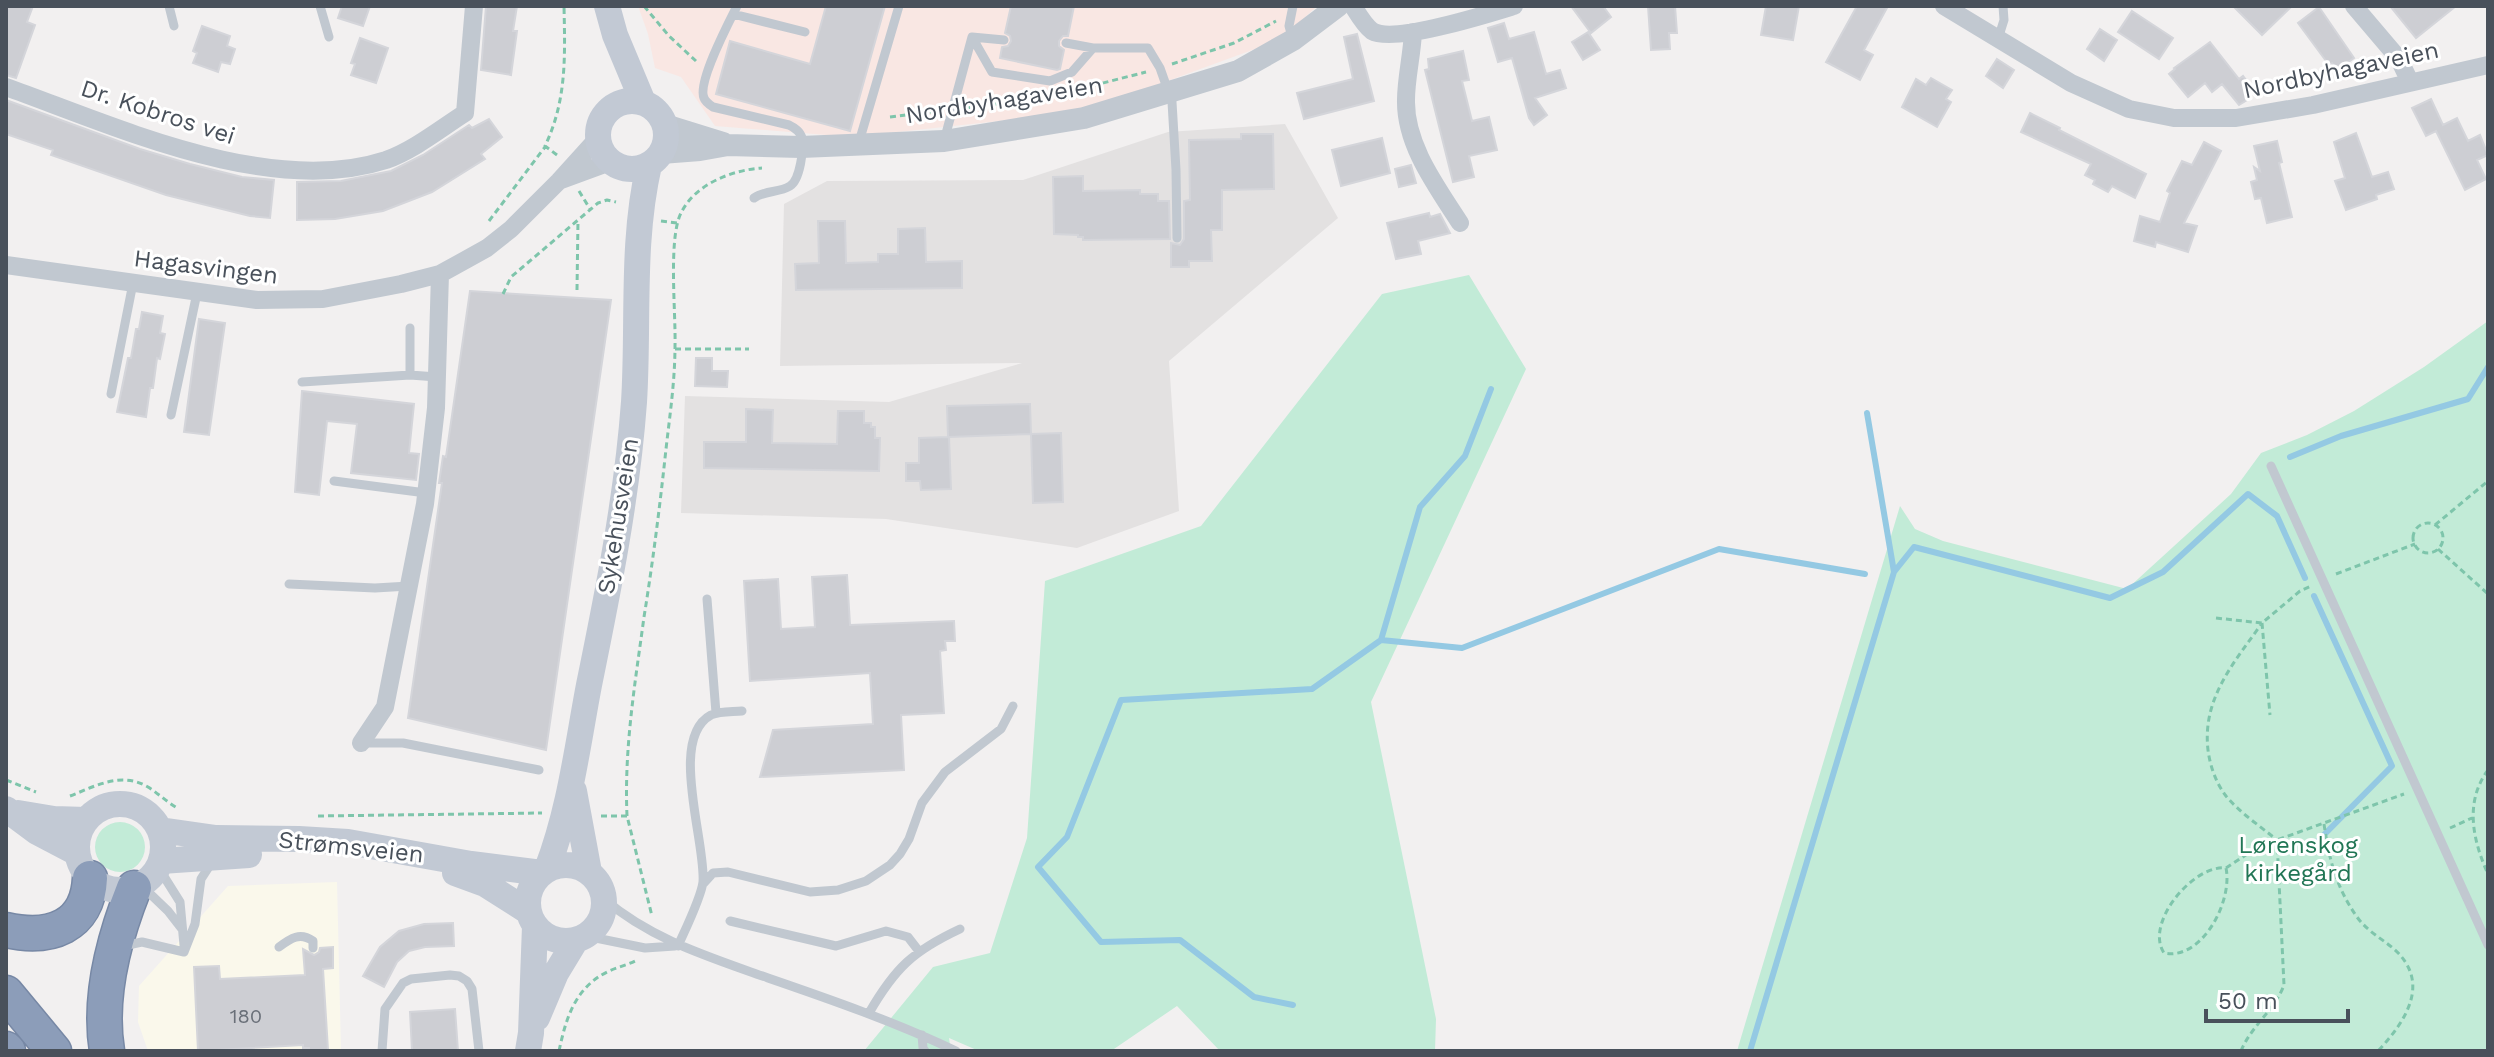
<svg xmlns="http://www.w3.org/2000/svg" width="2494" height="1057" viewBox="0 0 2494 1057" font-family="'Work Sans',sans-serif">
<rect width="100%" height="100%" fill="#f2f0f0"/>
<path fill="#faf8eb" d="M337 882 341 1051H148L138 1022 139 986 228 886Z"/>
<path fill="#e3e1e1" d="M1285 124 1338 218 1169 361 1179 511 1077 548 886 519 681 513 685 396 889 402 1022 363 780 366 784 204 827 181 1023 180 1168 132Z"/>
<path fill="#f9e7e3" d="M638 6H1317L1282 39 1083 112 851 137 715 126 681 77 655 68 648 34Z"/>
<path fill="#c2ebd7" d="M1469 275 1526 369 1371 702 1436 1019 1435 1051H1220L1177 1006 1111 1051H979L949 1038 951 1051H864L933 967 990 953 1027 838 1045 581 1201 526 1382 294Z
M2488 321V1051H1737L1900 506 1915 529 1943 541 2127 589 2231 494 2261 453 2307 435 2354 411 2424 367Z
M95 847a25 25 0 1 1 50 0a25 25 0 1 1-50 0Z"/>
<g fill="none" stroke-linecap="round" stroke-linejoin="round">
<path stroke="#94c9e3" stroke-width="6" d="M1867 413 1894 572
M2290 457 2341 436 2468 399 2488 367
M1381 640 1420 507 1465 456 1491 389
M2307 852 2392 766 2314 596
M1293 1005 1254 997 1180 940 1101 942 1038 867 1067 837 1121 700 1312 689 1381 640 1462 648 1719 549 1865 574
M1750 1051 1894 572 1914 547 2110 598 2163 572 2248 494 2277 516 2305 578"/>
</g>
<path fill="#cdced3" stroke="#d4d5da" stroke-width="2" d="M6 6H33L27 22 35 25 16 78 6 75Z
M342 6H370L363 26 338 18Z
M486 6H517L513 31H517L511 75 481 70Z
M826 6H885L850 131 716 94 730 41 810 64Z
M1011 6H1074L1068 36H1063L1059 41V46L1064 50 1060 69 1057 70 1000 58 1002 47 1008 46 1011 41 1010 36 1005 33Z
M1571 6H1603L1611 17 1591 33Z
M1648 6H1675L1677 33H1669L1670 49 1651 50Z
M1766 6H1799L1793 40 1761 35Z
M1857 6H1888L1864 50 1873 55 1860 80 1826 62Z
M2233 6H2292L2262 35Z
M2390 6H2456L2416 38Z
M2319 7 2354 58 2337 70 2332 63 2329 65 2298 23Z
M2132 11 2173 38 2159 59 2118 32Z
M1504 23 1509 39 1534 32 1546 74 1560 70 1566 88 1535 98 1547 115 1534 125 1529 118 1512 58 1498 62 1488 28Z
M202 26 230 36 227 46 235 49 230 64 221 62 218 72 193 63 197 53 193 51Z
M2100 29 2117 40 2104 61 2087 49Z
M1588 32 1600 50 1583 60 1572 42Z
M1357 34 1374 101 1304 119 1297 93 1353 79 1344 37Z
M360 38 388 48 376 83 351 75 355 64 351 63Z
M2210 42 2239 79 2243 76 2252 88 2247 100 2239 105 2222 84 2212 92 2205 83 2188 97 2169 74 2175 69 2174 68Z
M1463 51 1469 80 1462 81 1472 121 1489 117 1497 150 1469 156 1474 177 1453 182 1425 70 1429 69 1428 59Z
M1997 59 2014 70 2003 88 1986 76Z
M1931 78 1952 90 1946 99 1951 102 1937 127 1902 107 1916 79 1926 85Z
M2431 99 2443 125 2457 118 2468 141 2480 135 2488 155 2477 160 2486 179 2465 190 2436 131 2426 136 2412 108Z
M6 100 140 149 190 164 242 177 274 180 270 218 250 216 166 195 51 155 53 150 6 134Z
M2030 113 2060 128 2059 130 2146 174 2135 198 2112 186 2108 192 2093 184 2095 180 2085 175 2091 164 2021 132Z
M489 119 502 137 481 154 485 159 432 192 383 211 335 219 297 220V182L341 181 391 171 423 155 469 125 472 128Z
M2356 133 2372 177 2388 172 2394 189 2376 195 2377 199 2346 210 2335 181 2345 178 2334 142Z
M1241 134H1273L1274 189 1222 190V230H1211L1212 261H1189V267H1171V243L1180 245 1184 239V201L1190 200 1189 140 1241 139Z
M1382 138 1390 173 1341 186 1332 150Z
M2277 141 2282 162 2279 163 2292 217 2267 223 2261 198 2255 199 2251 182 2257 180 2254 167 2260 171 2254 146Z
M2204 142 2221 151 2184 223 2197 226 2188 252 2156 242 2155 247 2134 241 2140 216 2160 222 2170 193 2167 191 2182 161 2192 165Z
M1411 165 1416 183 1399 187 1395 169Z
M1083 176V191L1140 190V194H1158V201H1169L1170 239 1083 240V237H1078V235L1054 234 1053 177Z
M1429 213 1430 217 1440 214 1450 233 1418 241 1421 254 1396 259 1387 223Z
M818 221H845L846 263 878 262V254H898V229L925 228 926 262 962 261V288L796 290 795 264 819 263Z
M470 291 611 300 546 750 408 718 442 483H439L443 456 446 457Z
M142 312 163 316 160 333 165 334 160 359 157 358 153 388H150L146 417 117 412 128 358H131L136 329H139Z
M199 319 225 323 209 435 184 432Z
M696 358H712V371H728L727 387 695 386Z
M302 391 414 404 409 453 419 454 416 480 351 473 357 424 327 421 319 495 295 492Z
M1030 404 1031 434 1061 433 1063 502 1033 503 1031 434 949 437 951 489 921 490 920 481H906V463H919V438L948 437 947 406Z
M746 409 773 410 772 443 837 444 838 411H864V423H871V427H875V438H880L879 471 704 468V442H746Z
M847 575 850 625 954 621 955 641H945L946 650 940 651 944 713 901 715 904 770 760 777 773 730 873 724 870 673 750 681 744 581 778 579 781 629 815 627 812 577Z
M453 923 454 946 425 947 409 951 397 962 384 987 363 976 380 947 399 931 424 924Z
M333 947V968L323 969 328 1050 309 1051V1048H303V1045L198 1051 194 967 219 966 220 979 305 975 303 949 314 955 319 952 320 948Z
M455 1009 458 1051H412L410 1012Z"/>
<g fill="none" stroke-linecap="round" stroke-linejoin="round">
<g stroke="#7788a5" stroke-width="37">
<path id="motorway" d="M6 930C50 940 88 927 90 878
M6 993 54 1051
M6 1049 8 1051
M107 1051C98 996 114 938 134 888"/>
</g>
<path stroke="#7ec5ab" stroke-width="3" stroke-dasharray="6 4" stroke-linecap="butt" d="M644 6 669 36 696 61
M1172 64 1234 43 1276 21
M965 108 1044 98 1146 72
M890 117 938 111
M557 155 545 146C567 100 565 56 564 6
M579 191 590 209
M489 221 545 147
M661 221 677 223
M577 290 578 220
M503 294 511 277 598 203 607 200 616 202
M675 349H749
M2413 538a15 15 0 1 1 30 0a15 15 0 1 1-30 0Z
M2435 525 2488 481
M2438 549 2488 594
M2336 574 2415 544
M2216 618 2262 623 2300 591 2311 586
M2262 623 2270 715
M2488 770C2464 802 2473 841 2488 874
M6 780 36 792
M70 796C96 786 121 771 148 787 159 794 168 803 179 809
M318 816 542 813
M601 816H627L652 916
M627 816C624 748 635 684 644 617 653 561 660 505 666 449 670 414 675 380 675 346 676 313 668 239 681 213 695 184 732 170 762 168
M2324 824C2329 859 2336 887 2357 917 2367 931 2381 938 2394 949 2432 983 2405 1022 2378 1051
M2450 828 2472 818
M2226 868C2233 901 2202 961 2164 953 2144 923 2194 864 2226 868L2255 849 2277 840 2404 794
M559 1051C566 1018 575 988 607 972 617 967 628 965 637 960
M2241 1051C2251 1026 2275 1010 2284 985L2277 840C2260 826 2240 813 2226 796 2216 783 2210 766 2208 750 2202 698 2234 663 2262 623"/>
<path stroke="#c1c8d0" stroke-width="9" d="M169 6 174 26
M320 6 329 37
M737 6C729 22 697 83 704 98 705 101 710 105 713 107L789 125C795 128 800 131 802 138 804 149 800 180 790 186 779 193 765 190 754 198
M1293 6 1289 26 1293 40
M733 14 805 32
M972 37 992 72 1050 81 1072 72 1093 48
M1998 39 2004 20 2003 6
M1066 43 1093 48H1148L1160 68 1172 102 1176 170 1177 238
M944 141 972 37 1004 40
M859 142 899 6
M410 375V328
M302 382 410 375 437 377
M111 394 133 283
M171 415 197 293
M2271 466 2488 945
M334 481 426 493
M289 584 375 588 409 586
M707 599 716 713
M361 743H403L539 770
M158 867 180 902 184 945
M703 884 713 873 728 872 810 892 838 890 866 881 890 865 900 854 909 839 922 803 945 772 1001 729 1013 706
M143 887 168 911 182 929
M604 899C652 940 710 957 768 978 832 1000 895 1022 956 1051
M730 921 836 946 886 931 908 937 918 950
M586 936 645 948 675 946
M123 946 142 942 184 952
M678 946C685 930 701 898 703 882 706 842 668 738 711 715 720 711 732 712 742 711
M279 947C291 938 300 932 313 941V948
M184 952 195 924 201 879 212 862
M869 1013C895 968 913 951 960 929
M922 1035 923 1048 925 1051
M382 1051 385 1009 403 983 411 979 450 975 459 976 467 981 472 989 479 1051"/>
<path stroke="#c1c8d0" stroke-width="18" d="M1353 6C1358 14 1364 25 1372 31 1393 44 1488 14 1514 6
M1944 6 2071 83 2129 109 2174 118H2236L2313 105 2488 65
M2354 6 2399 59 2410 82
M1413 32C1412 55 1406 78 1406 100 1405 145 1437 187 1460 223
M6 87C115 126 270 198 386 160 414 150 440 129 465 113L474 6
M561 180 610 162
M6 265 257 300 323 299 401 284 440 274 487 248 511 229 559 181 597 139
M361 743 385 707 425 504 436 408 440 274"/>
<path stroke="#c1c8d0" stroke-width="22" d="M665 125 723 143
M661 153 700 150 728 145 801 147 944 141 1084 118 1238 71 1293 40 1338 6"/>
<path stroke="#c2c9d4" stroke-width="26" d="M607 6 615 35 643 102
M598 135a34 34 0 1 1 68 0a34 34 0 1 1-68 0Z
M574 791 589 872
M77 847a43 43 0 1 1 86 0a43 43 0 1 1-86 0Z
M6 809 37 832 77 853
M18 813 54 819 86 820
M160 830 216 838 299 839 348 842 471 864 542 873
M161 861 249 855
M528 903a38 38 0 1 1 76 0a38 38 0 1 1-76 0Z
M547 869C570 809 577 748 589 685 608 592 627 498 634 402 639 324 631 243 649 165
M455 873 485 884 529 912
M537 1018 556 973 576 940
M528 1051 531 1033 535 926"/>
<use href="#motorway" stroke="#8c9db9" stroke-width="34"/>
</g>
<g text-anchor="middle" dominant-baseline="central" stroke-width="6" stroke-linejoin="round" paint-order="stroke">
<g font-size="20" fill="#6a7079">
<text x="246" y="1016">180</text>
</g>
<g font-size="24" fill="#49515b" stroke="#fff">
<text transform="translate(2341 70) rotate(-12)">Nordbyhagaveien</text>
<text transform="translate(1004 100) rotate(-9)">Nordbyhagaveien</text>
<text transform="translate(158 112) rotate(18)">Dr. Kobros vei</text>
<text transform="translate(206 267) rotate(7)">Hagasvingen</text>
<text transform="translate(618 516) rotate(-81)">Sykehusveien</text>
<text transform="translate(351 847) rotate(6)">Strømsveien</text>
</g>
<g font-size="24" fill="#217655" stroke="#fff">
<text x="2298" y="845">Lørenskog<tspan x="2298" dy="28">kirkegård</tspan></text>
</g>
</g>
<rect width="2494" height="1057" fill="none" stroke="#49515b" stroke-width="16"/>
<path d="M2206 1009v12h142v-12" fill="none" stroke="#49515b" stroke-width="4"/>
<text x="2218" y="1009" font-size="24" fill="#49515b" stroke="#ffffff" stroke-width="6" paint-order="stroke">50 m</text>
</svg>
